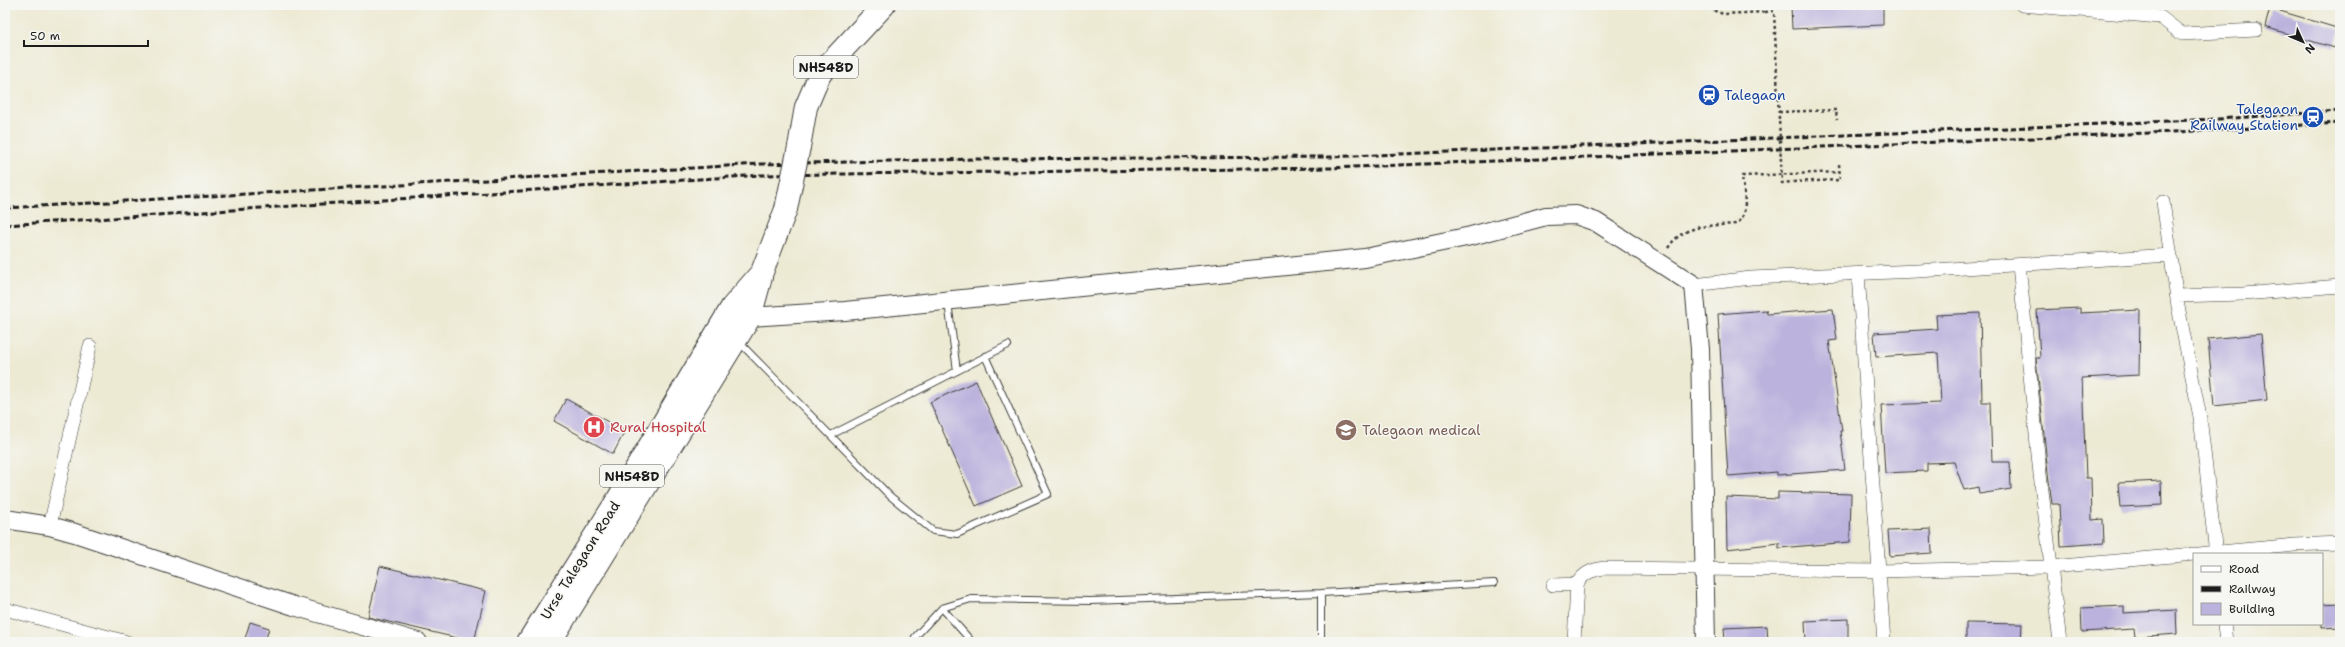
<svg xmlns="http://www.w3.org/2000/svg" width="2345" height="647" viewBox="0 0 2345 647" font-family="'Shantell Sans',sans-serif">
<rect width="100%" height="100%" fill="#f6f6f2"/>
<filter id="ink" filterUnits="userSpaceOnUse"><feTurbulence type="fractalNoise" baseFrequency=".025" numOctaves="2"/><feDisplacementMap in="SourceGraphic" scale="8" xChannelSelector="R" yChannelSelector="G"/><feConvolveMatrix kernelMatrix="1 2 1 2 8 2 1 2 1" color-interpolation-filters="sRGB"/></filter>
<filter id="wash" filterUnits="userSpaceOnUse"><feTurbulence type="fractalNoise" baseFrequency=".012" numOctaves="4" result="noise"/><feDisplacementMap in="SourceGraphic" scale="16" xChannelSelector="R" yChannelSelector="G"/><feGaussianBlur stdDeviation="0.9" result="paint"/><feColorMatrix in="noise" values="0 0 0 0 0 0 0 0 0 0 0 0 0 0 0 0 0 1.4 0 .05"/><feComposite in="paint" operator="in"/></filter>
<g filter="url(#wash)">
<rect width="100%" height="100%" fill="#edead4"/>
<g id="blocks">
<path fill="#bbb2dd" d="M1791 5H1883V25L1792 29Z
M2270 8 2340 29 2334 48 2265 27Z
M2080 308V313L2140 310 2139 375 2082 378 2086 478H2091L2092 520 2103 519 2104 543 2061 546 2059 504H2052L2048 473 2036 358H2040L2037 310Z
M1833 309 1837 340 1829 341 1842 431H1840L1845 470 1777 475V472L1728 476 1718 314 1766 310 1767 314Z
M1980 313 1982 402H1990L1992 462H2010L2011 489 1979 494 1978 487 1964 490 1954 462 1927 463V471L1885 473 1881 405 1941 403 1938 353 1876 357 1874 333 1937 329 1936 315Z
M2261 334 2267 400 2214 406 2208 339Z
M976 381 1022 486 976 506 930 402Z
M566 399 625 431 613 454 554 421Z
M2161 481 2162 505 2120 507 2118 483Z
M1778 492 1851 494 1850 542 1779 548V543L1727 549 1726 497 1778 499Z
M1931 529 1932 553 1890 556 1888 531Z
M380 566 486 591 474 642 368 617Z
M2340 603V627L2322 628V604Z
M2124 606V613L2176 610 2177 634 2135 637 2134 629 2082 632 2081 608Z
M1848 619V642H1806L1805 621Z
M250 622 269 628 265 642H244Z
M1966 623 2022 624 2021 642H1966Z
M1767 626 1768 642H1725L1724 628Z"/>
</g>
</g>
<g filter="url(#ink)">
<use href="#blocks" fill-opacity="0" stroke="#3b3b38" stroke-width="1"/>
<g fill="none" stroke-linecap="round" stroke-linejoin="round">
<g stroke="#3b3b38" stroke-width="8">
<path id="lane" d="M948 302 957 371
M739 342 890 496 933 531 957 534 1048 494 985 356
M831 435 1008 345
M1321 593V642
M942 608 972 642
M913 642 915 637 942 608 971 599 1090 601 1321 593 1494 583"/>
</g>
<g stroke="#3b3b38" stroke-width="14">
<path id="street" d="M2022 5 2160 17 2182 34 2256 30
M2163 202 2178 306 2200 417 2216 554
M2019 265 2040 474 2060 642
M1858 274 1884 642
M1694 285 1751 278 1918 271 2171 255
M2177 296 2243 294 2340 286
M50 526 90 346
M2198 554 2295 545 2340 543
M1553 585 1577 584
M5 609 127 642
M2224 624 2226 642
M1574 642 1577 584C1584 573 1591 570 1604 568L1878 571 2051 567 2194 554"/>
</g>
<g stroke="#3b3b38" stroke-width="20">
<path id="secondary" d="M750 317 845 311 1365 258 1471 236 1546 216 1576 215 1596 222 1694 285 1700 349 1706 642
M5 519 50 526 75 533 294 606 418 642"/>
</g>
<g stroke="#3b3b38" stroke-width="24">
<path id="highway" d="M799 147 806 107 820 74 884 5
M528 642 618 499 732 307 762 272 786 209
M550 642 750 317 761 277"/>
</g>
<path stroke="#3b3b38" stroke-width="2.5" stroke-dasharray="3 3" stroke-linecap="butt" d="M1711 5 1715 11 1723 14 1765 12
M1779 112 1836 110 1837 120
M1793 182 1840 180 1839 164
M1668 248C1683 224 1710 226 1735 224 1751 217 1743 191 1742 176L1840 172"/>
<use href="#lane" stroke="#fff" stroke-width="6"/>
<use href="#street" stroke="#fff" stroke-width="13"/>
<use href="#secondary" stroke="#fff" stroke-width="18"/>
<use href="#highway" stroke="#fff" stroke-width="22"/>
<path stroke="#1c1c1c" stroke-width="3" stroke-dasharray="6 3" stroke-linecap="butt" d="M5 208 761 164 976 159 1330 157 2218 119 2340 111
M5 225 761 175 1331 168 2219 130 2340 123"/>
<g stroke="#3b3b38" stroke-width="24" stroke-linecap="butt">
<path id="highway-bridge" d="M786 209 799 147"/>
</g>
<path stroke="#3b3b38" stroke-width="2.5" stroke-dasharray="3 3" stroke-linecap="butt" d="M1765 12 1774 11 1782 183 1793 182"/>
<use href="#highway-bridge" stroke="#fff" stroke-width="22"/>
</g>
</g>
<defs>
<g id="station-disc" transform="scale(1.15)"><circle r="9.5" fill="#1a4fb4" stroke="#f6f6f2"/><path d="M-3-6H3Q5-6 5-4V2Q5 4 3 4L4.5 6H3L1.5 4h-3L-3 6H-4.5L-3 4Q-5 4-5 2V-4Q-5-6-3-6ZM-3.5-4v3h7v-3ZM-3.5 1v1.5H-2V1ZM2 1v1.5H3.5V1Z" fill="#fff"/></g>
<g id="hospital-disc" transform="scale(1.15)"><circle r="9.5" fill="#e0444e" stroke="#f6f6f2"/><path d="M-5-5h3v3.5h4V-5h3V5h-3V1.5h-4V5h-3Z" fill="#fff"/></g>
<g id="university-disc" transform="scale(1.15)"><circle r="9.5" fill="#8d6e63" stroke="#f6f6f2"/><path d="M0-5L7-2L0 1L-7-2ZM-4 1L0 2.5L4 1V4Q0 6-4 4Z" fill="#fff"/></g>
</defs>
<g fill-rule="evenodd">
<use href="#station-disc" x="1709" y="95"/>
<use href="#station-disc" x="2313" y="117"/>
<use href="#hospital-disc" x="594" y="427"/>
<use href="#university-disc" x="1346" y="430"/>
</g>
<g text-anchor="middle" dominant-baseline="central" stroke-width="3" stroke-linejoin="round" paint-order="stroke">
<g fill="#f6f6f2" stroke="#5d5d5c" stroke-width="1">
<rect x="794" y="56" width="64" height="22" rx="3"/>
<rect x="600" y="465" width="64" height="22" rx="3"/>
</g>
<g font-size="13" font-weight="bold" fill="#1c1c1c">
<text x="826" y="67">NH548D</text>
<text x="632" y="476">NH548D</text>
</g>
<g font-size="14" fill="#164399" stroke="#f6f6f2" text-anchor="start">
<text x="1724" y="95">Talegaon</text>
<text x="2298" y="109" text-anchor="end">Talegaon<tspan x="2298" dy="16">Railway Station</tspan></text>
</g>
<g font-size="14" fill="#be3a42" stroke="#f6f6f2" text-anchor="start">
<text x="610" y="427">Rural Hospital</text>
</g>
<g font-size="14" fill="#785e54" stroke="#f6f6f2" text-anchor="start">
<text x="1362" y="430">Talegaon medical</text>
</g>
<g font-size="14" fill="#1c1c1c" stroke="#f6f6f2">
<text transform="translate(580 560) rotate(-58)">Urse Talegaon Road</text>
</g>
</g>
<rect width="2345" height="647" fill="none" stroke="#f6f6f2" stroke-width="20"/>
<rect x="2193" y="553" width="130" height="72" fill="#f6f6f2" stroke="#9f9f9c"/>
<rect x="2201" y="566" width="20" height="6" fill="#ffffff" stroke="#9f9f9c"/>
<text x="2229" y="573" font-size="12" fill="#1c1c1c">Road</text>
<rect x="2201" y="586" width="20" height="6" fill="#1c1c1c" stroke="#9f9f9c"/>
<text x="2229" y="593" font-size="12" fill="#1c1c1c">Railway</text>
<rect x="2201" y="603" width="20" height="12" fill="#bbb2dd" stroke="#9f9f9c"/>
<text x="2229" y="613" font-size="12" fill="#1c1c1c">Building</text>
<g transform="translate(2303 42) rotate(134)" stroke="#f6f6f2" stroke-width="3" paint-order="stroke">
<path d="M0-3L7 15L0 10L-7 15Z" fill="#1c1c1c"/>
<text y="-6" font-size="11" font-weight="bold" text-anchor="middle" fill="#1c1c1c">N</text>
</g>
<path d="M24 40v6h124v-6" fill="none" stroke="#1c1c1c" stroke-width="2"/>
<text x="30" y="40" font-size="12" fill="#1c1c1c" stroke="#f6f6f2" stroke-width="3" paint-order="stroke">50 m</text>
</svg>
